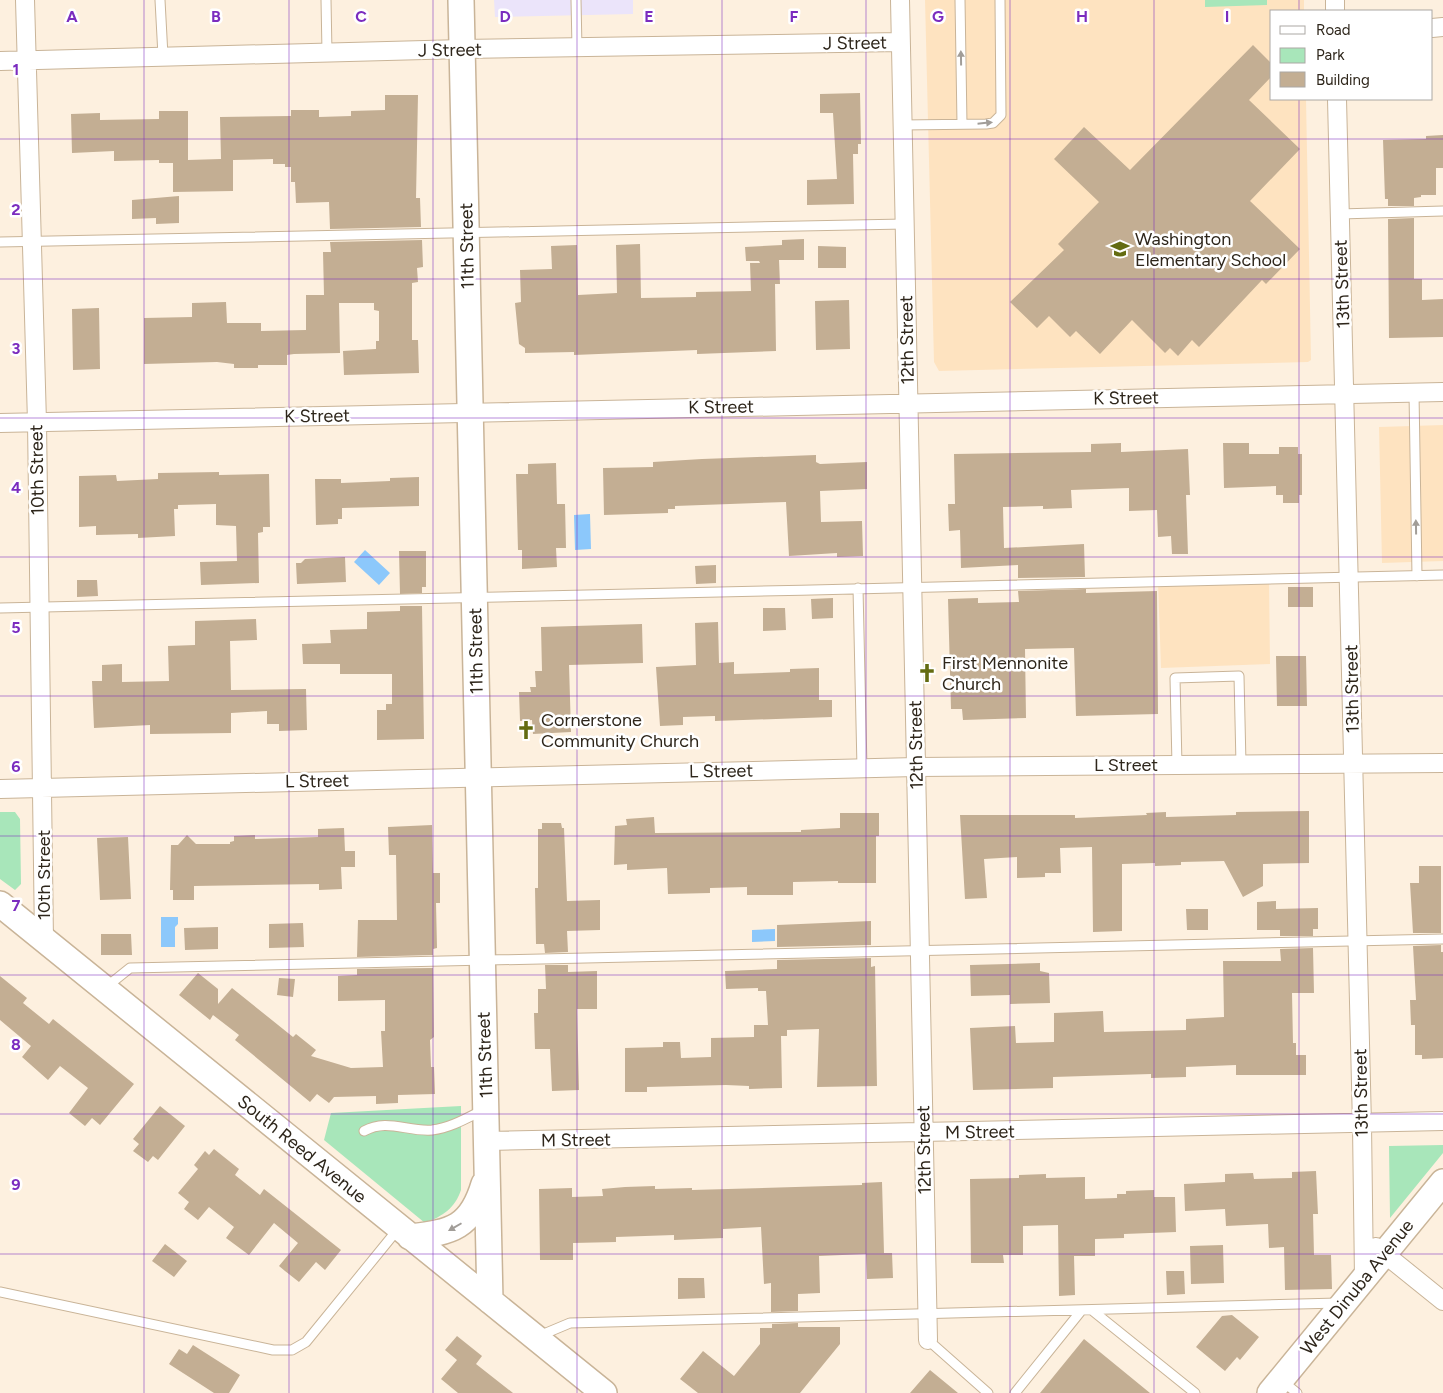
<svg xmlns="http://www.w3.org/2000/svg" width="1443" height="1393" viewBox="0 0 1443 1393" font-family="Figtree,sans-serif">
<rect width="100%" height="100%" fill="#fdf0df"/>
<path fill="#ebe4fa" d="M494 0H633V14L495 17Z"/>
<path fill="#fee3c0" d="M925 0H1304V11H1272V99H1306L1311 360 1308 362 939 371 934 362Z
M1443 425V561L1382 563 1379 427Z
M1269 578 1270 664 1161 668 1158 582Z"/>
<path fill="#a8e6ba" d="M1205 0H1267V5L1205 7Z
M0 812H15L20 819 21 884 15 890 0 879Z
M461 1106V1190C455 1208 443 1216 425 1223L324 1140 331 1113Z
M1443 1145V1153L1390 1218 1389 1146Z"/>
<path fill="#8cc8fb" d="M590 514 591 549 575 550 574 515Z
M365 550 390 573 379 585 354 562Z
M161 917H178V924L175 927V947H161Z
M775 929V941L752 942V930Z"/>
<path fill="#c3ae93" d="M1253 45 1272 64V76L1249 100 1300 149 1250 201 1300 249 1266 284 1262 280 1199 347 1192 340 1178 356 1170 348 1165 353 1132 320 1100 354 1076 331 1070 337 1049 316 1037 328 1010 302 1064 250 1058 244 1099 202 1054 159 1084 127 1130 170Z
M860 93 861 144H858V154H853L854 204 807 205V180L837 179 833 113H820V94Z
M385 95H418L416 198H420L421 227 330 229 329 202 296 203 295 182H291V167H285V164H273V159L233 160V191L173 192V163H159V160L114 161V151L72 153 71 114 100 113V120L159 119V111H188V160L221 159 220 117 291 116V110H319V117L351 116V111L385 110Z
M1443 135V168H1436V195H1421V197L1414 198V206H1388V199H1385L1383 140 1426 139V136Z
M179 196V223L156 224V218L132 219V200Z
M1414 218V279H1422V300L1443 299V337L1389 338 1388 219Z
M804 239V260H779L780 284H775L776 351 697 354V350L574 355V352L525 353V348L519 344 515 303 521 302 520 270 552 269 551 246 577 245 578 295 617 293 616 245 640 244 641 298 696 297V292L751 291 750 263H760L759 261H746L745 247 782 245V240Z
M422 240 423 267 417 268 418 282 412 283V340H418L419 373 344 375 343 351 376 349V341H379V311L374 310V303H339L340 353 294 354 287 355V365H258V368H234V364L217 362 144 364V318L192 317V303L226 302 227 323H261V331L306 330V295H324L323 252H331L330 242Z
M818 246 846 247V268H818Z
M849 300 850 349 816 350 815 301Z
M99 308 100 369 73 370 72 309Z
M1121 443V452L1188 449 1190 495H1186L1188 554H1172L1171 536 1158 537 1157 510 1129 511V488L1071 490 1072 508 1043 509V506L1003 507 1004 548 1084 544 1085 577 1018 578V565L961 568 960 530 949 531 948 504H955L954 454 1091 452V444Z
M1223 443H1249V454H1279V447H1298V454H1302V495H1299V503H1283V495H1276V486L1224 488Z
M816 455V462L820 464 867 462V489L820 491 821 522 862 521 863 556 837 557V553L789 556 786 502 675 506V509H668V513L604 515 603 468 653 467V462L702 459Z
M556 463 557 504H565L566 548H556L557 567 522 569V550H518L516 474H528V464Z
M219 472V475L269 474 270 527H263V532L258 533 259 583 201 585 200 562 237 561 236 526 216 525V504L178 505V509H174L175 536 138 538V534L96 535V526L79 527V476L116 475 117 481 158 479V473Z
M419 477V506L342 508V519H338V524L316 525 315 479H341V483L390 481V478Z
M399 551H426V587H422V593L400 594Z
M345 557 346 582 297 584 296 563H301L305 559Z
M716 565V583L696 584 695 566Z
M77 580H97L98 596 77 597Z
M1288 587H1313V607H1288Z
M1086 589V593L1157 591 1158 714 1076 716 1074 648 1025 649 1026 718 963 720 962 709H951L948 599 978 598V603L1019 602 1018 591Z
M833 598V618L812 619 811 599Z
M400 606H422L424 739 377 740V710H386V704H392V674H340V664H303L302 644 331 643 330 630 367 629V612L400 611Z
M763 608H785L786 630 763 631Z
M256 619 257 640 230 641 231 690 306 689 307 730 279 731V724H267V711L231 713V733L150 734V725L94 728 92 681H102V665L122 664V682L169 681 168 646 195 645V621Z
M718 622 719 663 734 662V674L790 672V669L819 668V700H832V717L715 721V716L683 717V725L660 726 656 667 696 665 695 623Z
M642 624 643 663 569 665 571 732 533 734 532 720 520 721 519 692H531L530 687H536L535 671H542L541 627Z
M1276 656H1306L1307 706H1277Z
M1309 811V863L1263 864V886L1243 897 1224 861 1181 862V865L1155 866V863L1122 864V931L1093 932 1092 847 1060 848 1061 873H1045V877L1017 878V857L984 859 987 898 965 899 960 815H1075V818L1147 815 1146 813 1166 812V817L1236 815V812Z
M840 813H879V836H876V883H838V881L793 882V895H747V887L710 888V893L668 894 667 868 627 870V864L614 865 615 826 627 825 626 819 654 817 655 833 801 832V830L840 828Z
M542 823H561L562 828H564L567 901 600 900V930L567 931 568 952 545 953 544 944H536L535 888H538V829H542Z
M432 825 433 873H440V903H436L437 948 433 949V955L357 957 358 920H397L396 855H389L388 827Z
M344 828 345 851H355V867H341L342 889 319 890V884L194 886V900H173V890H170L171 845H178L187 835 196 844H230V842L234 841V836L255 835V839L318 837V829Z
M128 837 131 899 100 900 97 838Z
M1419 866H1441V933H1413L1410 883H1419Z
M1276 901V909L1318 908V929H1313V936H1280V930H1257V902Z
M1186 909H1208V930H1187Z
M871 921V945L777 947V925Z
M303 923 304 947 269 948V924Z
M218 927V949L185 950 184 928Z
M101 934H131L132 955H101Z
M1441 945V952H1443V1058L1422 1059V1055H1415V1025H1411L1410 1000H1416L1413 946Z
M1313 948 1314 993H1292L1293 1043H1296V1055H1306V1075H1236V1065L1186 1067V1077L1151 1078V1074L1053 1077V1088L973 1090 970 1028 1015 1026 1016 1043 1054 1042V1013L1103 1011 1104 1032 1186 1030V1019L1224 1017 1223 961H1281L1280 949Z
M871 958V967L875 966 877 1086 817 1087 819 1029 787 1030V1036H781L782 1088 749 1089V1086L726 1085 647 1087V1092H625V1048L663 1047V1042H680L681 1058 711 1057V1038L754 1037V1025H768L766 991H758V988L726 989 725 971 777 969V960Z
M1040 963V971L1049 973 1050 1003 1010 1004V995L971 996 970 965Z
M545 965H568V972L597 971V1009H577L579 1090 552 1091 550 1049H535L534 1013H538V989H546Z
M433 968 434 1037 430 1040 431 1067H434L435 1094 398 1095V1103L376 1104V1096L334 1097 329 1103 317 1094 310 1102 235 1040 239 1035 213 1015 210 1020 179 995 198 973 218 989V1004L232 988 293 1037 296 1034 316 1050 311 1056 351 1068 383 1067 381 1031H385V1000L338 1001V976L357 975V969Z
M0 976 27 998 23 1003 49 1024 53 1019 134 1084 100 1125 92 1118 85 1126 69 1113 88 1088 60 1066 48 1080 22 1057 31 1046 0 1020Z
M279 978 295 979 293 997 277 995Z
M160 1106 185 1126 158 1160 153 1156 148 1162 133 1151 139 1144 133 1139Z
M214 1149 239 1169 235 1175 260 1195 264 1189 341 1250 325 1270 316 1262 299 1282 285 1271 279 1266 298 1243 274 1223 249 1255 226 1238 234 1227 209 1207 198 1220 184 1209 189 1202 178 1193 198 1169 194 1165 205 1151 209 1155Z
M1316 1171 1318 1214H1313L1314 1255H1331L1332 1289 1285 1290 1284 1247 1269 1248 1268 1224 1226 1226 1225 1209 1185 1211 1184 1184 1225 1182V1174L1253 1173 1254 1179 1292 1178V1172Z
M1046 1174V1178L1085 1177V1199L1117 1198V1194H1126V1191L1154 1190V1197H1175L1176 1232 1124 1234V1238L1095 1239V1256H1074L1075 1295 1059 1296 1058 1225 1023 1226V1255H1003L1004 1263H971L970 1179 1019 1178V1175Z
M882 1182 884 1253H892L893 1278 867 1279 866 1254 819 1256 820 1293 798 1294V1311L771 1312V1283L764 1284 761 1227 723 1229V1238L674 1240V1235L616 1237V1242L573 1243V1260H540L539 1189 572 1188V1197L603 1196 602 1189 625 1187 655 1186V1189L692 1188V1190L862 1185V1183Z
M165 1244 187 1261 174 1277 152 1261Z
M1223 1245 1224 1283 1191 1284 1190 1246Z
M1166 1271H1184L1185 1294 1167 1295Z
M678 1278H704L705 1298 678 1299Z
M1232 1315 1259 1337 1240 1360 1237 1357 1225 1371 1196 1347 1222 1316Z
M798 1323V1327H840V1344L800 1393H698L680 1379 703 1351 734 1376 760 1344V1328H772V1324Z
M457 1336 482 1356 476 1364 513 1393H458L441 1379 457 1360 445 1350Z
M1084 1339 1150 1393H1040Z
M193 1345 240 1375 229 1393H214L169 1364 179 1349 187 1354Z
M930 1370 958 1393H910Z"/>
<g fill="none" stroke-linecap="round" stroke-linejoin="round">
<g stroke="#c9b498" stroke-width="11">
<path id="lane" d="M160 0 163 56
M326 0 327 52
M576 0 577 48
M960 0 962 124
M902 125 986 124 993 123 1001 115 1000 0
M1340 214 1443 211
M0 242 905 224
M1414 393 1417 576
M858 588 862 768
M0 608C481 601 962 584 1443 575
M1177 765 1175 678 1239 676 1241 764
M105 988 130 968 1443 939
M364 1131C387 1118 407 1132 432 1130 450 1128 467 1118 483 1110
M0 1292 273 1350H292L306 1342 398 1229
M1093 1311 1195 1393
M539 1336 570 1323 1338 1303
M928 1340 988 1393
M1281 1380 1297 1393
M1015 1393 1081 1311"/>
</g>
<g stroke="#c9b498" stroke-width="20">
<path id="street" d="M25 0 37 422 44 940
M900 0 928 1340
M1335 0V11
M1432 28 1443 27
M0 61 463 49 900 42
M1337 99 1362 1125 1364 1278
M0 423 1443 392
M0 789 916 767 1443 763
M488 1141 1443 1121
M1376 1247 1443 1301"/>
</g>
<g stroke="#c9b498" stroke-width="28">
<path id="secondary" d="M461 0 490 1301
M0 904 604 1393
M410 1237C452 1232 471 1228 484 1184
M1270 1393 1443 1182"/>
</g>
<use href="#lane" stroke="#fff" stroke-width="9"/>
<use href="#street" stroke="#fff" stroke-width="18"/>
<use href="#secondary" stroke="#fff" stroke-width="25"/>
</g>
<defs><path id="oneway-solid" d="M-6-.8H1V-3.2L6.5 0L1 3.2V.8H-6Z" transform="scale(1.25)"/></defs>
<g fill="#a19d98">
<use href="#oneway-solid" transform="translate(961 58) rotate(-91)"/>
<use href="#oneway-solid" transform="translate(985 123) rotate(-6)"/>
<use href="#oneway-solid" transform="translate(1416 527) rotate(-91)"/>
<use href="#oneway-solid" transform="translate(455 1227) rotate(150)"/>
</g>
<path fill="none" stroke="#7b2cbf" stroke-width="1" stroke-opacity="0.55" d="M144 0V1393M289 0V1393M433 0V1393M577 0V1393M722 0V1393M866 0V1393M1010 0V1393M1154 0V1393M1299 0V11M1299 99V1393M0 139H1443M0 279H1443M0 418H1443M0 557H1443M0 696H1443M0 836H1443M0 975H1443M0 1114H1443M0 1254H1443"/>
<defs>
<g id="school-bare" transform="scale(1.5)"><path d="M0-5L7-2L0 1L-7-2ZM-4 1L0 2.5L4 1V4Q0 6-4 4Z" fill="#636b11" stroke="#fff" stroke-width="2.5" paint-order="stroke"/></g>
<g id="church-bare" transform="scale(1.5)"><path d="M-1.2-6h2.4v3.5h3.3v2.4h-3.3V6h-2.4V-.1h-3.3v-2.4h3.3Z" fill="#636b11" stroke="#fff" stroke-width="2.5" paint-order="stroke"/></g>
</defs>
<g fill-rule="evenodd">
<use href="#school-bare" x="1120" y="249"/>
<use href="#church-bare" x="927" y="673"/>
<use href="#church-bare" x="526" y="730"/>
</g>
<g text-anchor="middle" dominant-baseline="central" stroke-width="5" stroke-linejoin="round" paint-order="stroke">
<g font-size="18" fill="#2e261b" stroke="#fff">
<text transform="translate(855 43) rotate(-1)">J Street</text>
<text transform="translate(450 50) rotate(-1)">J Street</text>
<text transform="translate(467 246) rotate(-91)">11th Street</text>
<text transform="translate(1342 284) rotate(-92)">13th Street</text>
<text transform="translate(907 340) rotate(-91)">12th Street</text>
<text transform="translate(1126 398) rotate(-1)">K Street</text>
<text transform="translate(721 407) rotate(-1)">K Street</text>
<text transform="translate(317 416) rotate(-1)">K Street</text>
<text transform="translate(37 470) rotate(-91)">10th Street</text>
<text transform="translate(476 651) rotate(-91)">11th Street</text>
<text transform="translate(1352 689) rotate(-91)">13th Street</text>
<text transform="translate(916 745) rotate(-91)">12th Street</text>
<text x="1126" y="765">L Street</text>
<text transform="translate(721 771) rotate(-1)">L Street</text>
<text transform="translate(317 781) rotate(-1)">L Street</text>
<text transform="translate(44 875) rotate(-90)">10th Street</text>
<text transform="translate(485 1055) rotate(-92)">11th Street</text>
<text transform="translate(1361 1093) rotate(-91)">13th Street</text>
<text transform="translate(980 1132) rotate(-1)">M Street</text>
<text transform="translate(576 1140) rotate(-1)">M Street</text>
<text transform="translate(302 1149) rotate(39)">South Reed Avenue</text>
<text transform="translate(924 1150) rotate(-91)">12th Street</text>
<text transform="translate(1357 1287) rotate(-51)">West Dinuba Avenue</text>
</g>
<g font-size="18" fill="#2e261b" stroke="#fff" text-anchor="start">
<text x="1135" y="239">Washington<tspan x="1135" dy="21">Elementary School</tspan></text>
<text x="942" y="663">First Mennonite<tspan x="942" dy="21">Church</tspan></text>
<text x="541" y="720">Cornerstone<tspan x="541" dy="21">Community Church</tspan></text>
</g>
</g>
<g font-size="16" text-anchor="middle" font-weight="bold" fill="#7b2cbf" stroke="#fff" stroke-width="5" stroke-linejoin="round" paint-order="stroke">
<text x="72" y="22">A</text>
<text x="216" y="22">B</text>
<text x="361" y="22">C</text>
<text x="505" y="22">D</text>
<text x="649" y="22">E</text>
<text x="794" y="22">F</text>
<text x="938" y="22">G</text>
<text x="1082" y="22">H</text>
<text x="1227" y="22">I</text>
<text x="16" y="75">1</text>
<text x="16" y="215">2</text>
<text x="16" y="354">3</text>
<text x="16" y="493">4</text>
<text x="16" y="633">5</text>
<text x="16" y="772">6</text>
<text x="16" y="911">7</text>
<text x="16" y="1050">8</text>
<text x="16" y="1190">9</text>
</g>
<rect x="1270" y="10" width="162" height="90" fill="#ffffff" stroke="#aba8a4"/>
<rect x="1280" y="26" width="25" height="8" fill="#ffffff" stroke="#aba8a4"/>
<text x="1316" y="35" font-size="15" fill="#2e261b">Road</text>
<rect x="1280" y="48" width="25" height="15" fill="#a8e6ba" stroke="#aba8a4"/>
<text x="1316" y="60" font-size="15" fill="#2e261b">Park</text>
<rect x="1280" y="72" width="25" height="15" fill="#c3ae93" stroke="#aba8a4"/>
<text x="1316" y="85" font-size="15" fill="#2e261b">Building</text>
</svg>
